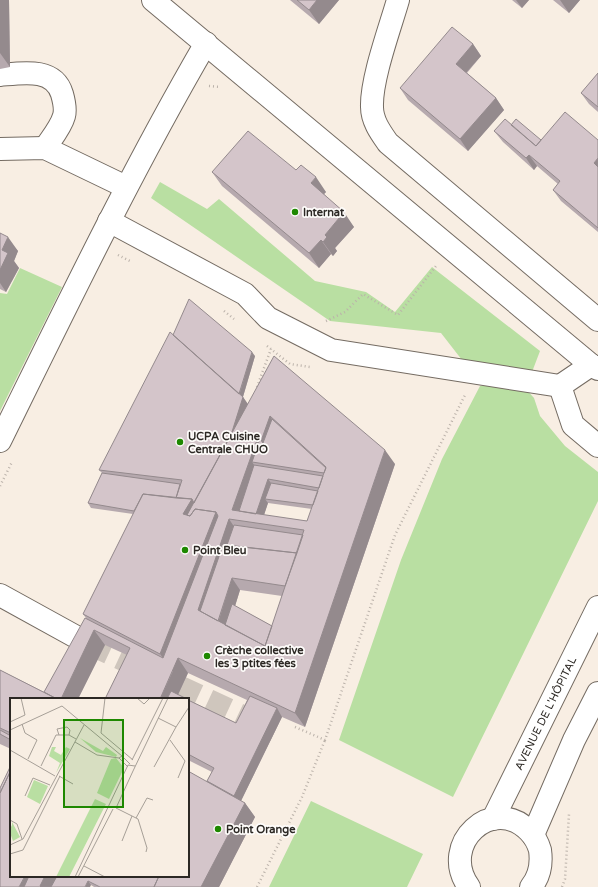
<svg xmlns="http://www.w3.org/2000/svg" width="598" height="887" viewBox="0 0 598 887" font-family="'Varela Round',sans-serif">
<rect width="100%" height="100%" fill="#f8eee3"/>
<path fill="#b9dfa2" d="M160 182 207 209 219 199 315 281 366 292 395 312 432 267 540 351 532 372 462 360 441 333 330 321 151 198Z
M20 268 62 287 0 411V293L7 294Z
M498 385 524 387 534 398 540 416 565 446 598 472V501L453 797 339 740 401 560 442 459 480 386Z
M311 801 423 854 407 887H269Z"/>
<g fill="none" stroke-linecap="round" stroke-linejoin="round">
<path stroke="#cfc6bd" stroke-width="22" stroke-dasharray="22 11" stroke-linecap="butt" d="M89 644 275 731"/>
<g stroke="#746b62" stroke-width="24">
<g id="minor">
<path d="M153 0 591 365"/>
<path d="M398 0C390 28 371 79 372 107 372 121 381 133 388 143L598 320"/>
<path d="M0 75C22 73 54 67 62 94 64 101 66 109 64 116 61 127 51 139 45 148"/>
<path d="M0 149 45 148 126 187"/>
<path d="M109 221 245 294 268 318 331 350 560 386"/>
<path d="M598 369 591 365 560 386 573 425 598 446"/>
<path d="M0 441C66 307 131 172 206 43"/>
<path d="M0 595 89 644"/>
<path id="s1" d="M493 819 598 607"/>
<path d="M533 835 574 740 598 693"/>
<path d="M469 887C438 844 493 794 529 831 534 836 538 843 540 850 542 864 540 876 531 887"/>
</g>
</g>
<path stroke="#bbb2aa" stroke-width="2.5" stroke-dasharray="1 3" stroke-linecap="butt" d="M209 86 220 87
M118 255 130 261
M224 311 234 319
M326 321 345 312 363 294 398 315 436 266
M267 346 290 364 310 367
M257 387 271 349
M0 486 12 462
M295 727 325 740 395 535 465 395
M257 887 302 797 325 740
M562 887 565 879 569 814"/>
<use href="#minor" stroke="#fff" stroke-width="22"/>
</g>
<path fill="#b6a9ae" fill-rule="evenodd" d="M0 0H9L10 67 0 69Z
M290 0H339L319 24Z
M512 0H529L522 8Z
M553 0H580L569 13Z
M473 44 481 56 467 73 496 98 504 110 468 151 408 100 400 88Z
M598 73V112L589 104 581 93Z
M494 131 541 140H598V232L561 201 553 190 558 184 537 166 534 170 503 142Z
M296 170 326 192 324 194 354 227 335 248 337 251 333 256 331 254 319 268 222 186 212 172Z
M0 233 18 251 14 261 19 268 6 292 0 289Z
M173 335 255 356 243 397 248 404 395 464 305 727 282 717 241 801 245 803 255 817 219 887H94L91 885 11 876H188L207 781 212 772 188 760V700L236 723 247 700 188 673 178 695 105 699 127 655 105 645 78 699H11V749L0 744V670L44 692 86 618 83 614 133 514 91 508 88 503 102 473 99 470ZM268 503 312 509 307 521 264 515ZM240 590 282 596 272 626 235 606Z"/>
<path fill="#948a8d" d="M0 0H9L10 67 0 53Z
M317 0H339L319 24 309 10Z
M516 0H529L522 8Z
M560 0H580L569 13Z
M473 44 481 56 464 75 456 64Z
M496 98 504 110 468 151 460 139Z
M529 155 537 166 534 170 526 158Z
M598 158V169L594 163Z
M316 177 326 192 321 197 311 183Z
M344 212 354 227 335 248 337 251 333 256 323 242 325 235Z
M8 237 18 251 14 261 19 268 6 292 0 283V270L2 250Z
M321 240 331 254 319 268 309 253Z
M252 352 255 356 242 400 239 396Z
M243 397 249 406 207 528 183 514Z
M270 416 280 431 271 455 261 441Z
M258 437 268 451 252 462 260 473 245 518 232 510Z
M385 450 395 464 305 727 295 713Z
M268 479 274 487 265 499 268 503 261 524 254 519Z
M216 512 229 519 239 534 231 556 178 658 188 673 176 699H160L173 671 160 654Z
M232 578 240 590 227 632 218 623Z
M94 630 105 645 78 699H61Z
M277 708 282 717 238 807 232 799Z
M245 803 255 817 219 887H201Z
M25 876H62L56 887H19Z
M88 881 91 885 90 887H85Z"/>
<path fill="#d4c5ca" stroke="#948a8d" fill-rule="evenodd" d="M297 0H317L309 10Z
M452 27 473 44 456 64 496 98 460 139 400 88Z
M598 73V107L581 93Z
M565 112 598 140V158L594 163 598 167V228L553 190 560 181 529 155 526 158 494 131 505 119 536 146Z
M516 119 541 140 536 146 511 125Z
M248 131 296 170 301 165 316 177 311 183 344 212 325 235 327 237 323 242 321 240 309 253 212 172Z
M0 233 8 237 2 250 8 253 0 270Z
M189 299 252 352 239 394 173 335Z
M170 332 243 397 231 435 194 503 192 499 176 498 182 480 99 470Z
M274 356 385 450 295 713 178 658 160 699H105L130 648 94 630 61 699H62H57L44 692 85 618 163 658 218 516 216 512 195 509 190 516 187 515ZM270 416 326 467 307 521 232 510 258 437 261 441ZM229 519 304 530 265 646 198 610Z
M272 419 326 468 324 473 252 462 260 439 263 443Z
M254 465 323 476 319 488 268 479 256 514 239 511Z
M102 473 180 484 176 498 143 494 134 511 88 503Z
M271 483 318 491 313 505 265 499Z
M143 494 192 499 183 514 190 516 195 509 216 512 160 654 83 614Z
M234 525 303 535 297 553 227 545Z
M223 545 297 553 285 586 232 578 218 621 200 611Z
M232 604 272 626 265 646 225 625Z
M0 670 57 699H11V733L0 728Z
M171 691 187 699H167Z
M250 696 277 708 234 796 207 781 214 768 188 754V700L236 723Z
M0 730 11 736V740L0 734Z
M11 765V770L0 793V788Z
M11 770V876H25L19 887H0V793Z
M188 771 245 803 201 887H154L159 876H188Z
M29 876H45L40 886 41 887H24Z
M57 876H159L154 887H100L88 881 85 887H51Z"/>
<g fill="#1e8800" stroke="#fefcfa" stroke-width="1.5">
<circle cx="295" cy="212" r="4"/>
<circle cx="180" cy="442" r="4"/>
<circle cx="185" cy="550" r="4"/>
<circle cx="207" cy="656" r="4"/>
<circle cx="218" cy="829" r="4"/>
</g>
<g text-anchor="middle" dominant-baseline="central" stroke-width="3.5" stroke-linejoin="round" paint-order="stroke">
<g font-size="11" font-weight="bold" fill="#2c2824" stroke="#fefcfa" text-anchor="start">
<text x="303" y="212">Internat</text>
<text x="188" y="436">UCPA Cuisine<tspan x="188" dy="13">Centrale CHUO</tspan></text>
<text x="193" y="550">Point Bleu</text>
<text x="215" y="650">Crèche collective<tspan x="215" dy="13">les 3 ptites fées</tspan></text>
<text x="226" y="829">Point Orange</text>
</g>
<g font-size="11" fill="#2c2824" stroke="#fefcfa">
<text stroke="none"><textPath href="#s1" startOffset="118">AVENUE DE L'HÔPITAL</textPath></text>
</g>
</g>
<g transform="translate(10 698)">
<rect width="179" height="179" fill="#f8eee3"/>
<path d="M70 40 93 53 96 49 107 57 106 59 86 54ZM42 49H46L44 53 51 57 56 49 60 51 46 75 50 65 39 58ZM106 60 114 70 99 101 87 95 101 61ZM24 82 38 88 30 106 17 99ZM85 101 96 106 59 179H46ZM2 124 10 139 3 143 0 135V125L2 129Z" fill="#b9dfa2"/>
<path fill="none" stroke="#a69f97" stroke-width="1" d="M95 0 91 35 123 62M127 0 134 6 140 0M0 24 15 17 11 0M12 26 15 35 27 42 18 61M166 29 179 9M0 32 52 8 112 58M49 37 47 31 57 29 60 32 59 37M160 42 175 63 168 80M65 44 87 57 109 60M0 52 45 78M122 62 153 0M31 68 46 37H59L66 41M118 69 109 60 112 58 120 66M144 69 166 29 148 20M123 73 158 0M49 78 63 86M15 98 23 80 40 87M106 110 128 121 137 150 136 154M106 110 123 73M126 120 137 100 143 102M0 122 7 126 12 141M112 143 122 118M0 147 13 141 74 27M0 156 13 152 50 78M74 168 95 179M65 179 118 67 125 68M68 179 103 111"/>
<path fill="#1e8800" fill-opacity="0.15" stroke="#1e8800" stroke-width="2" d="M54 22H113V109H54Z"/>
<rect width="179" height="179" fill="none" stroke="#2c2824" stroke-width="2"/>
</g>
</svg>
